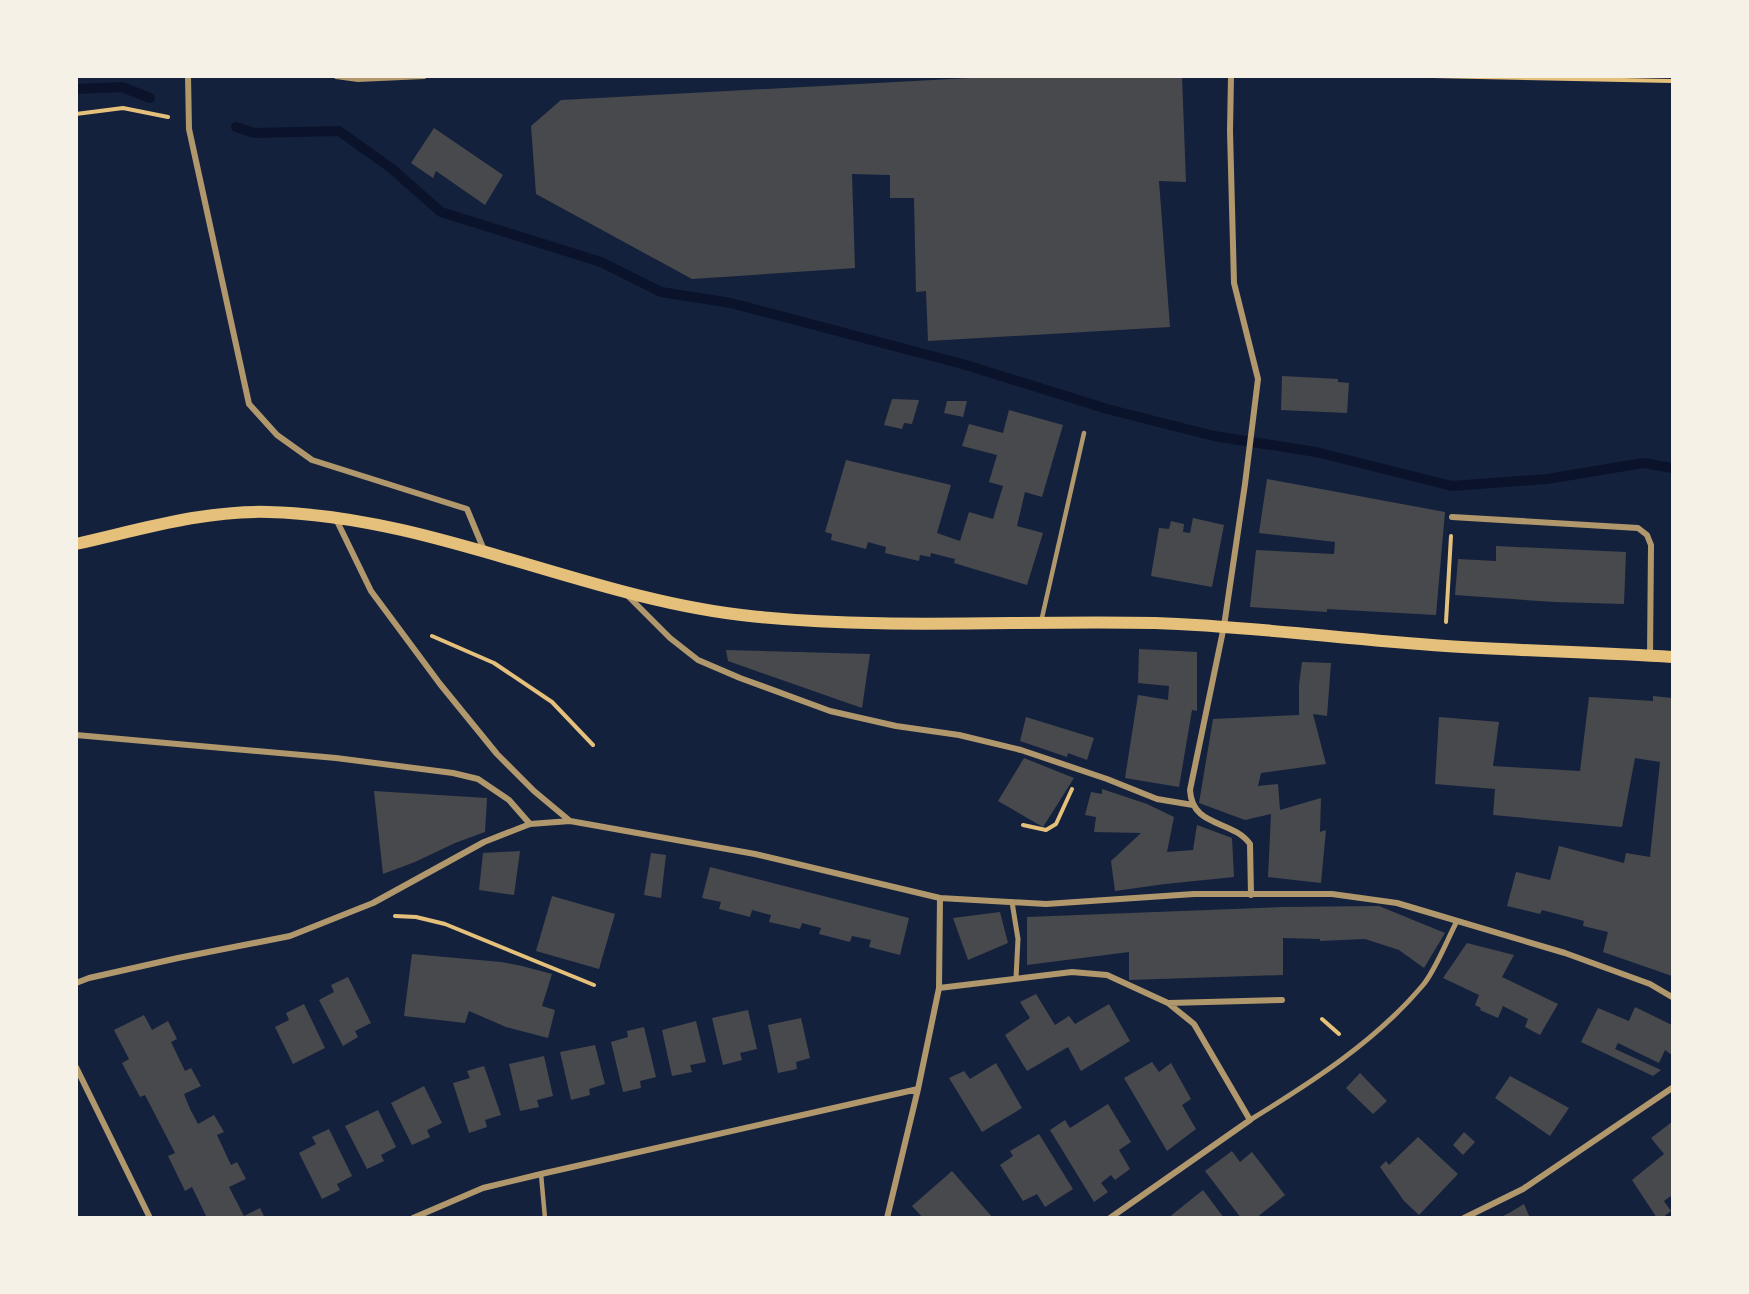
<svg xmlns="http://www.w3.org/2000/svg" width="1749" height="1294" viewBox="0 0 1749 1294" font-family="Commissioner,sans-serif">
<rect width="100%" height="100%" fill="#14213d"/>
<g fill="none" stroke-linecap="round" stroke-linejoin="round">
<path stroke="#0b132b" stroke-width="10" d="M76 89 122 87 150 98
M236 127 254 133 339 131 391 168 441 212 601 262 661 292 731 303 966 365 1107 409 1214 436 1316 452 1452 486 1547 479 1643 463 1672 468"/>
</g>
<path fill="#48494c" d="M1006 76H1182L1186 182 1159 181 1170 327 928 341 926 291 916 292 914 198H890V175L852 174 855 268 692 279 536 194 531 126 561 100Z
M434 128 503 175 485 205 436 171 433 178 411 163Z
M1282 376 1338 379V382L1349 383 1347 413 1281 410Z
M892 399 919 400 912 424 904 423 902 429 884 425Z
M947 401H967L963 417 944 413Z
M1009 410 1063 425 1042 497 1025 492 1017 526 1043 533 1027 585 954 563 955 559 931 553 930 557 920 555 919 561 885 553 886 547 868 542 866 549 831 540 832 534 825 532 846 460 951 485 937 533 960 541 969 512 993 519 1003 486 989 482 997 455 962 446 969 424 1003 433Z
M1267 479 1445 512 1436 615 1327 609V612L1250 607 1256 550 1334 554 1335 542 1259 533Z
M1193 518 1224 525 1212 587 1151 576 1159 528 1169 529 1171 521 1184 524 1183 532 1190 533Z
M1496 546 1626 552 1624 604 1554 602 1455 595 1458 559 1496 561Z
M1139 649 1197 652V711L1192 710 1179 787 1125 778 1138 695 1168 700 1169 686 1138 683Z
M726 650 870 654 862 708 728 661Z
M1302 662 1331 663 1327 716 1313 714 1326 764 1261 773 1258 786 1278 784 1280 810 1321 798 1320 832 1326 830 1321 883 1268 877 1271 814 1245 820 1199 803 1213 719 1299 715V685Z
M1653 696 1672 698V976L1603 952 1608 932 1583 926 1584 921 1542 910 1540 914 1507 906 1516 872 1550 880 1559 846 1624 863 1626 853 1650 857 1660 762 1635 758 1622 827 1493 815 1495 789 1435 784 1439 717 1499 722 1493 766 1580 771 1589 697 1653 701Z
M1026 717 1094 738 1087 760 1068 753 1067 757 1020 741Z
M1024 758 1074 778 1043 827 998 801Z
M1102 789 1147 804 1174 817 1167 852 1193 850 1197 825 1232 838 1234 877 1165 884 1115 891 1111 861 1141 833 1094 832 1096 817 1085 815 1091 792 1102 794Z
M374 791 487 798 485 832 455 843 415 862 383 874Z
M520 851 514 895 479 890 483 853Z
M651 853 666 855 661 898 644 895Z
M710 867 909 918 900 955 869 947 871 940 852 936 850 942 819 934 821 928 802 923 800 929 769 922 771 915 752 910 750 917 719 909 721 902 702 898Z
M552 896 615 914 599 969 536 951Z
M1379 906 1445 933 1424 968 1399 950 1365 939 1320 941V939L1283 938V975L1129 980V952L1027 965V917L1283 907Z
M1000 912 1008 943 968 960 953 918Z
M1467 943 1514 955 1502 977 1558 1004 1540 1035 1525 1027 1528 1019 1503 1006 1498 1018 1480 1010 1481 1008 1475 1005 1479 995 1443 978Z
M412 954 501 962 522 966 552 974 542 1006 555 1010 548 1038 506 1027 469 1011 465 1023 404 1016Z
M348 977 371 1023 355 1031 358 1037 343 1046 319 1000 334 992 331 985Z
M1036 994 1055 1025 1069 1016 1075 1024 1109 1004 1130 1041 1081 1071 1068 1047 1027 1071 1005 1035 1030 1018 1020 1002Z
M304 1004 325 1048 293 1064 275 1027 289 1020 286 1013Z
M1635 1007 1672 1025V1055L1665 1050 1659 1063 1618 1043 1615 1049 1661 1070 1653 1076 1581 1042 1598 1008 1629 1021Z
M748 1010 757 1049 740 1053 742 1060 723 1065 712 1018Z
M144 1015 152 1030 168 1021 177 1039 171 1042 185 1071 191 1068 201 1086 184 1094 190 1109 198 1124 214 1115 224 1132 217 1135 231 1165 237 1162 246 1179 229 1187 244 1216 260 1208 265 1218H207L192 1187 185 1191 168 1156 175 1153 145 1095 140 1097 122 1063 129 1059 114 1030Z
M801 1018 810 1058 796 1062 797 1069 778 1073 768 1025Z
M696 1021 706 1062 690 1065 692 1072 672 1076 662 1030Z
M644 1027 656 1077 640 1081 641 1088 623 1092 611 1042 628 1037 627 1031Z
M595 1045 605 1084 589 1089 590 1095 571 1100 560 1052Z
M544 1056 553 1096 537 1100 539 1107 520 1111 509 1064Z
M1152 1062 1159 1072 1171 1063 1191 1099 1182 1105 1196 1129 1167 1151 1124 1078Z
M996 1063 1022 1108 982 1132 949 1078 964 1071 970 1079Z
M484 1066 501 1115 485 1120 487 1127 469 1133 453 1083 470 1078 467 1071Z
M1360 1073 1387 1101 1373 1114 1346 1088Z
M1510 1076 1569 1108 1550 1136 1495 1098Z
M424 1086 442 1123 427 1130 430 1137 412 1145 391 1103Z
M1108 1104 1131 1142 1119 1150 1130 1169 1115 1180 1111 1175 1101 1183 1108 1192 1094 1202 1050 1130 1065 1120 1070 1128Z
M378 1110 396 1147 381 1155 384 1161 367 1169 345 1126Z
M1672 1122V1198L1671 1196 1664 1201 1671 1211 1662 1218H1657L1632 1180 1664 1154 1651 1138Z
M329 1129 352 1176 337 1184 340 1190 322 1199 299 1153 316 1144 312 1137Z
M1464 1132 1475 1142 1463 1155 1453 1145Z
M1039 1134 1073 1189 1045 1207 1037 1194 1023 1201 1000 1165 1013 1156 1010 1151Z
M1418 1137 1458 1174 1419 1215 1404 1201 1380 1167 1386 1161 1389 1165Z
M1232 1151 1240 1162 1252 1152 1285 1195 1256 1218H1241L1205 1171Z
M952 1171 993 1218H923L912 1206Z
M1203 1190 1224 1218H1168Z
M1524 1204 1530 1218H1499L1509 1213Z"/>
<g fill="none" stroke-linecap="round" stroke-linejoin="round">
<path stroke="#e5c07b" stroke-width="4" d="M1433 76 1672 81
M76 114 123 108 168 117
M1446 622 1451 536
M432 636 494 663 552 702 593 745
M1023 825 1046 830 1056 824 1072 789
M395 916 416 917 445 924 594 985
M1322 1019 1339 1034"/>
<path stroke="#b1986c" stroke-width="4.5" d="M1041 622 1084 433
M541 1174 545 1218"/>
<path stroke="#b1986c" stroke-width="5" d="M1012 902 1018 939 1016 978
M1250 1120C1312 1082 1376 1041 1423 985 1435 971 1448 938 1457 921"/>
<path stroke="#b1986c" stroke-width="6" d="M188 76 189 129 249 404 277 435 312 460 467 509 484 550
M336 76 358 79 424 76
M1231 76 1230 131 1234 283 1258 379 1245 484 1224 626 1190 790C1192 828 1232 819 1250 844L1251 895
M1452 517 1638 528 1647 535 1651 545 1650 656
M336 519 371 591 440 684 497 754 534 791 570 821 755 854 940 898 1046 904 1194 894H1332L1397 903 1565 953 1650 984 1672 997
M628 596 670 638 698 660 740 678 830 711 896 726 959 735 1021 750 1107 779 1157 799 1193 805
M76 735 336 758 453 773 478 779 509 800 530 824
M76 983 89 978 178 958 290 936 373 903 484 842 530 824 570 821
M939 988 1072 972 1107 975 1168 1003 1194 1024 1250 1120 1110 1218
M1169 1003 1282 1000
M76 1067 150 1218
M413 1218 483 1188 541 1174 918 1089
M887 1218 918 1089 939 988 940 898
M1464 1218 1523 1189 1672 1088"/>
<path stroke="#e5c07b" stroke-width="12" d="M76 544C139 530 203 510 268 512 434 516 587 599 750 616 884 630 1020 620 1155 623 1252 626 1349 640 1446 646 1521 651 1597 652 1672 657"/>
</g>
<rect width="1749" height="1294" fill="none" stroke="#f6f1e7" stroke-width="156"/>
</svg>
